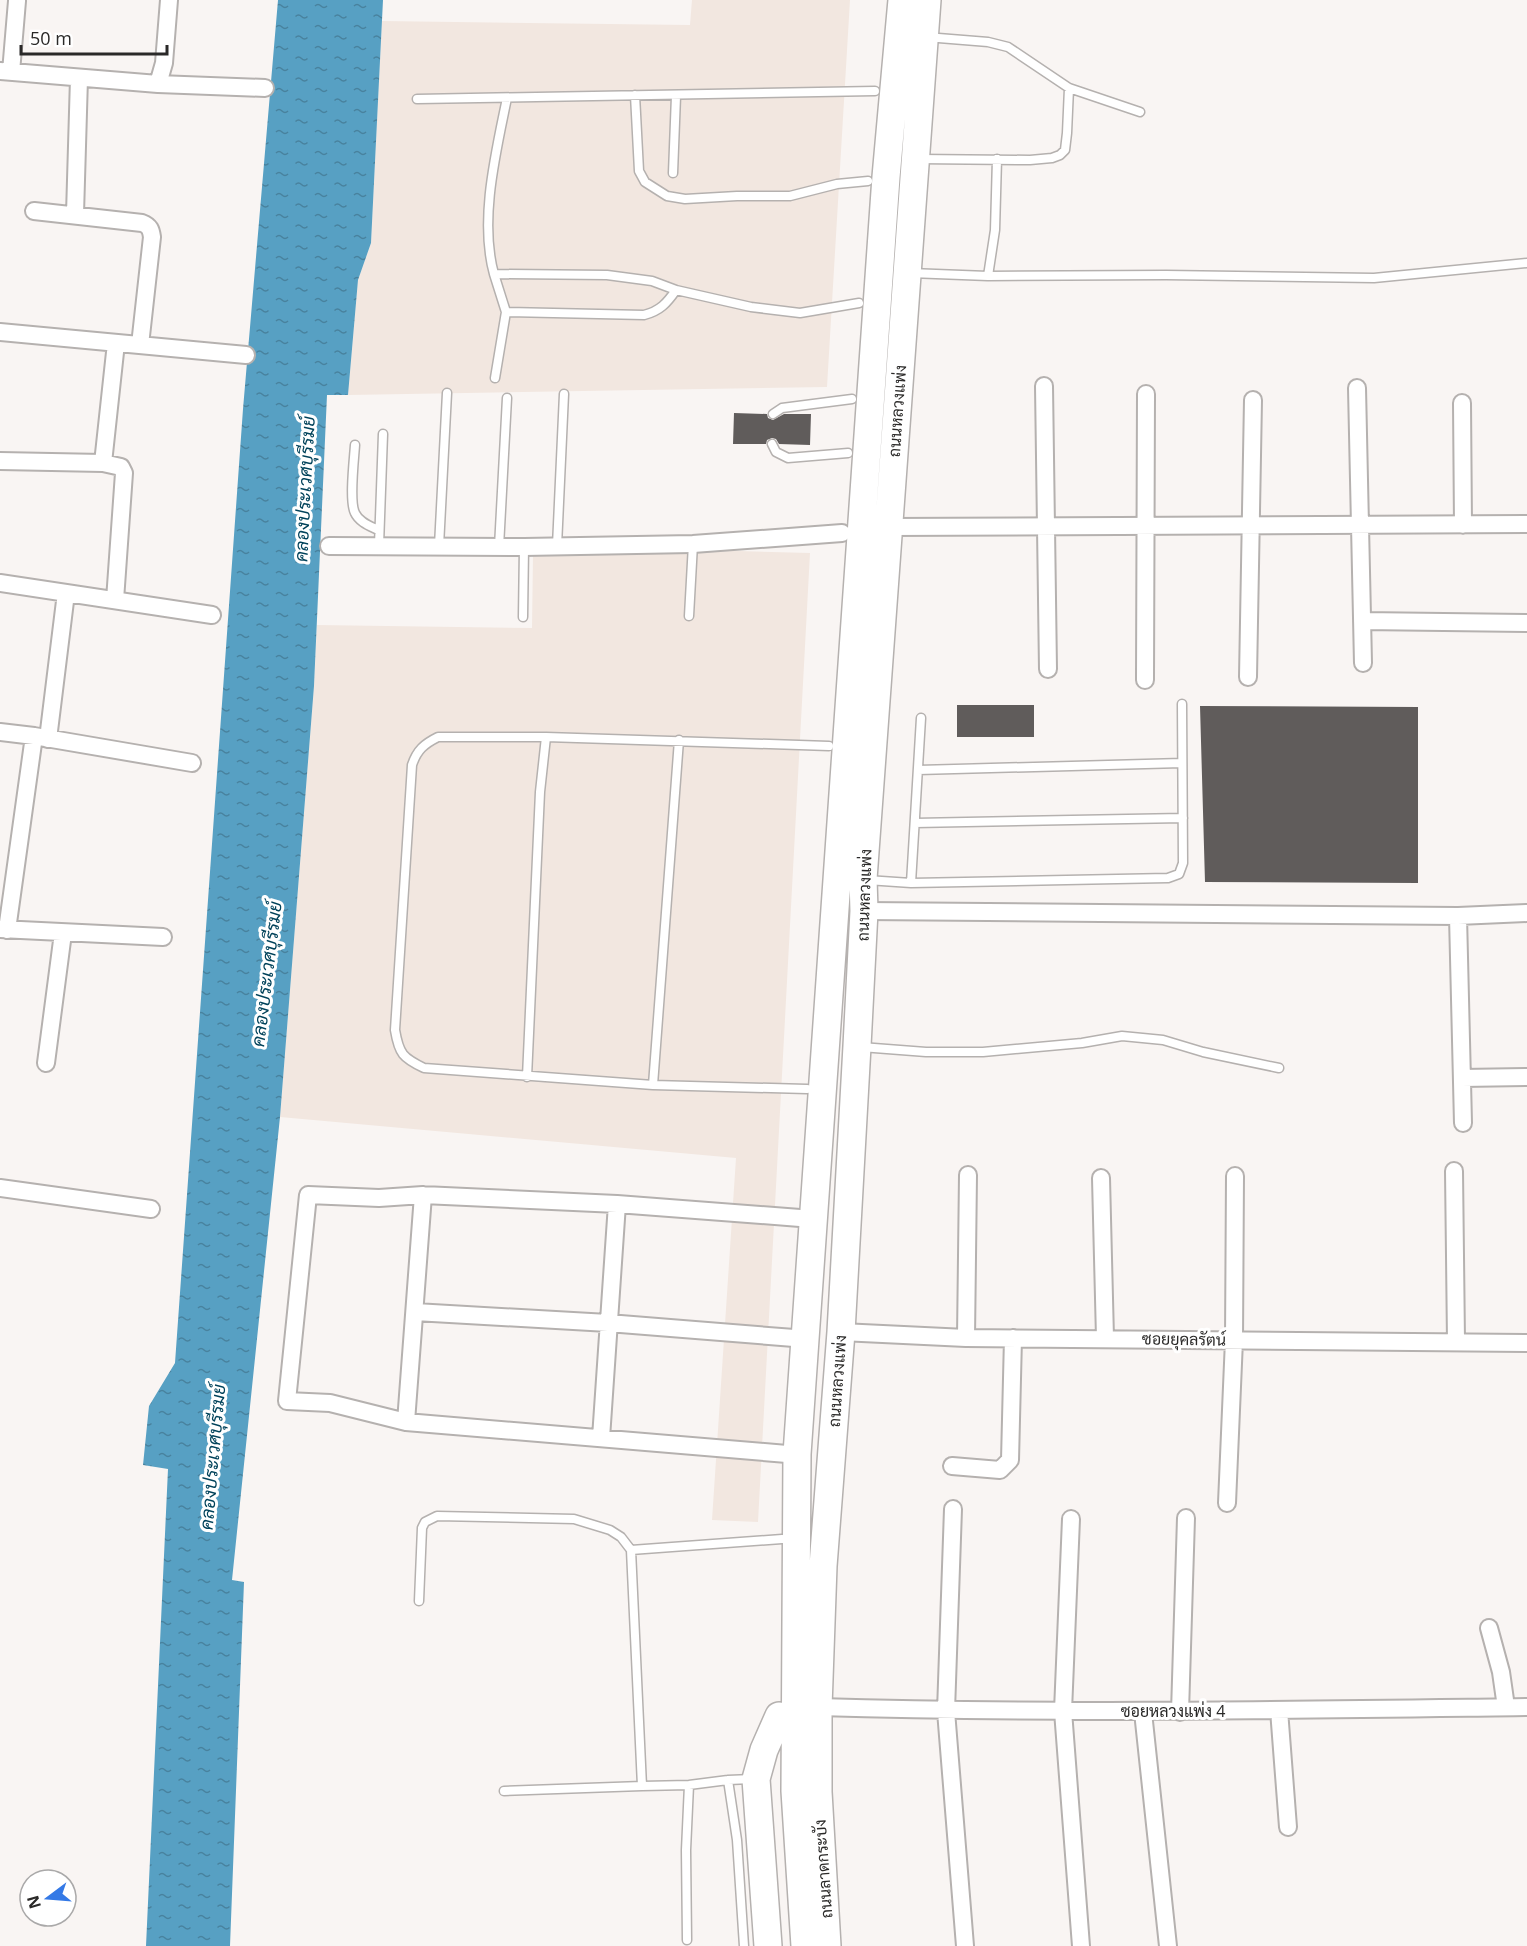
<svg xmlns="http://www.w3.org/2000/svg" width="1527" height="1946" viewBox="0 0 1527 1946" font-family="'Open Sans',Sarabun,sans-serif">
<defs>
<pattern id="water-ripples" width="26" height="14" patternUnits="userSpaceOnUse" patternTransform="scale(1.5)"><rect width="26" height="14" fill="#57a0c3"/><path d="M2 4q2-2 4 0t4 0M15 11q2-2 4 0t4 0" fill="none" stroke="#48829e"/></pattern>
</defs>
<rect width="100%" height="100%" fill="#f9f5f3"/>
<path fill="#f2e7e0" d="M692 0H850L827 387 348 395 358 280 371 243 382 21 690 25Z
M704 550 810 553 758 1522 712 1520 736 1158 280 1117 314 686 317 625 532 628 533 555Z"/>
<path fill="url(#water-ripples)" d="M278 0H383L371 243 358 280 348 395H327L314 686 280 1117 232 1580 244 1582 230 1946H146L168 1469 143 1465 149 1406 175 1363 243 409Z"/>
<path fill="#605c5b" d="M734 413 767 414 768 418 773 420 784 414H811L810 445 779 444 776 439 772 438 767 440 766 444H733Z
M957 705H1034V737H957Z
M1200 706 1418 707V883L1205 882Z"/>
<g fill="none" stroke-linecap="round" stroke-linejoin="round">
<g stroke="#b5b1af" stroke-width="11">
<path id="service" d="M926 37 988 42 1008 47 1069 88 1140 112
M635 95 639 171 645 182 667 196 685 199 737 196H790L837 184 868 181
M507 98C496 152 479 220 494 274L607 275 652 281 676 290 751 307 800 313 859 303
M417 99 875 91
M918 159 1030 160 1052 158 1060 155 1065 150 1067 133 1069 88
M673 173 676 96
M910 273 988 276 1166 275 1374 278 1527 263
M494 274 506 312 644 315C660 311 667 303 676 290
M988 276 995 230 997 159
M495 378 506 312
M773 414 782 408 852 399
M772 444 776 452 788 458 848 453
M355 445C354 460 349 502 355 513 359 522 370 526 378 530
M379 545 383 434
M439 546 447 393
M557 546 564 394
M499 547 507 398
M689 616 693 544
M523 617 524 547
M546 737H438C424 744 417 750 412 765L395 1030C399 1054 403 1058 424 1068L653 1085 807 1089
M918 770 1182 763
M915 823 1183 818
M867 880 911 883 1168 878 1179 874 1183 863 1182 704
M911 883 921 718
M861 1047 926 1052H983L1082 1043 1122 1036 1163 1040 1203 1052 1279 1068
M527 1077 540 792 546 737 829 746
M653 1085 679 740
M419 1601 422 1528 425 1522 437 1516 574 1519 610 1530 621 1537 631 1550
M752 1779 728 1780 689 1785 642 1786 631 1550 782 1539
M728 1780 737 1840 744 1946
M504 1791 642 1786
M687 1940 686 1850 689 1785"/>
</g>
<g stroke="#b5b1af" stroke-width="20">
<path id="minor" d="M0 71 158 84 265 88
M11 72 17 1
M158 84 164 63 169 0
M34 211 142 223C150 226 151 230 152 237L140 345
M75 214 79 78
M0 332 246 355
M1044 386 1048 669
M1357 388 1363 663
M1462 403 1463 525
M0 461 103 463 121 467 124 473 115 600
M103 463 116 343
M889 527 1527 524
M329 546 524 547 693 544 842 533
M0 583 212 615
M1362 621 1527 623
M1248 677 1253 400
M1145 680 1146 394
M0 732 34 736 192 763
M48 739 66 593
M864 911 1458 916 1527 913
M1458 916 1463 1123
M0 929 163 937
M7 930 34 736
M46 1063 63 933
M1462 1078 1527 1077
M1454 1171 1456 1341
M1101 1178 1105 1338
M0 1188 151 1209
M415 1312 608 1323 794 1338
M841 1332 966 1338 1527 1343
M966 1338 968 1175
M406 1422 423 1195
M601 1438 617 1204
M787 1454 406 1422 330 1403 287 1401 308 1195 379 1198 423 1195 617 1204 800 1218
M952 1466 1000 1470 1010 1460 1013 1338
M1227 1503 1234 1340 1235 1176
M953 1509 946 1711 965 1946
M1071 1519 1063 1711 1081 1946
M1489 1628 1501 1672 1506 1707
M818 1707C1055 1714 1291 1710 1527 1707
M1279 1710 1288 1827
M1143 1712 1168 1946
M1180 1712 1186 1518"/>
</g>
<g stroke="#b5b1af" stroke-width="30">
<path id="primary" d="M768 1946 756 1779 764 1750 779 1716
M805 1946 795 1791 797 1454 886 177 902 0
M827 1946 818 1792V1707L823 1566 841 1332 857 1046 864 911 863 879 927 0"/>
</g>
<use href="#service" stroke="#fff" stroke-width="8"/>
<use href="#minor" stroke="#fff" stroke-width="16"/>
<use href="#primary" stroke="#fff" stroke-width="27"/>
</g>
<g text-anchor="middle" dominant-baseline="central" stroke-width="6" stroke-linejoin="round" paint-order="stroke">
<g font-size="16" fill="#2a2928" stroke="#fff">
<text transform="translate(897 411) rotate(-86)">ถนนหลวงแพ่ง</text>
<text transform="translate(864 895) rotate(-88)">ถนนหลวงแพ่ง</text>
<text transform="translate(1184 1339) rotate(1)">ซอยยุคลรัตน์</text>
<text transform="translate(837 1381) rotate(-86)">ถนนหลวงแพ่ง</text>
<text x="1173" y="1711">ซอยหลวงแพ่ง 4</text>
<text transform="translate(823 1869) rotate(-94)">ถนนลาดกระบัง</text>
</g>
<g font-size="18" font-style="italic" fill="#00425a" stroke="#fff">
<text transform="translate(304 489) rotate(-87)">คลองประเวศบุรีรมย์</text>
<text transform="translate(266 974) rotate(-83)">คลองประเวศบุรีรมย์</text>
<text transform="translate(212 1457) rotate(-85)">คลองประเวศบุรีรมย์</text>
</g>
</g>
<g transform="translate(48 1898) rotate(254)"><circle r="28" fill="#ffffff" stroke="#aaa9a9" stroke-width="1.5"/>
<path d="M0-4.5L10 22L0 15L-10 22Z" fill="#3479e6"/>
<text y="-9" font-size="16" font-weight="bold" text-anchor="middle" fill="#2a2928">N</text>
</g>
<path d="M21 45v9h146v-9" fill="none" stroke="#2a2928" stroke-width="3"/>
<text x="30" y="45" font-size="18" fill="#2a2928" stroke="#ffffff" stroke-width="4.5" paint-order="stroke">50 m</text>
</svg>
